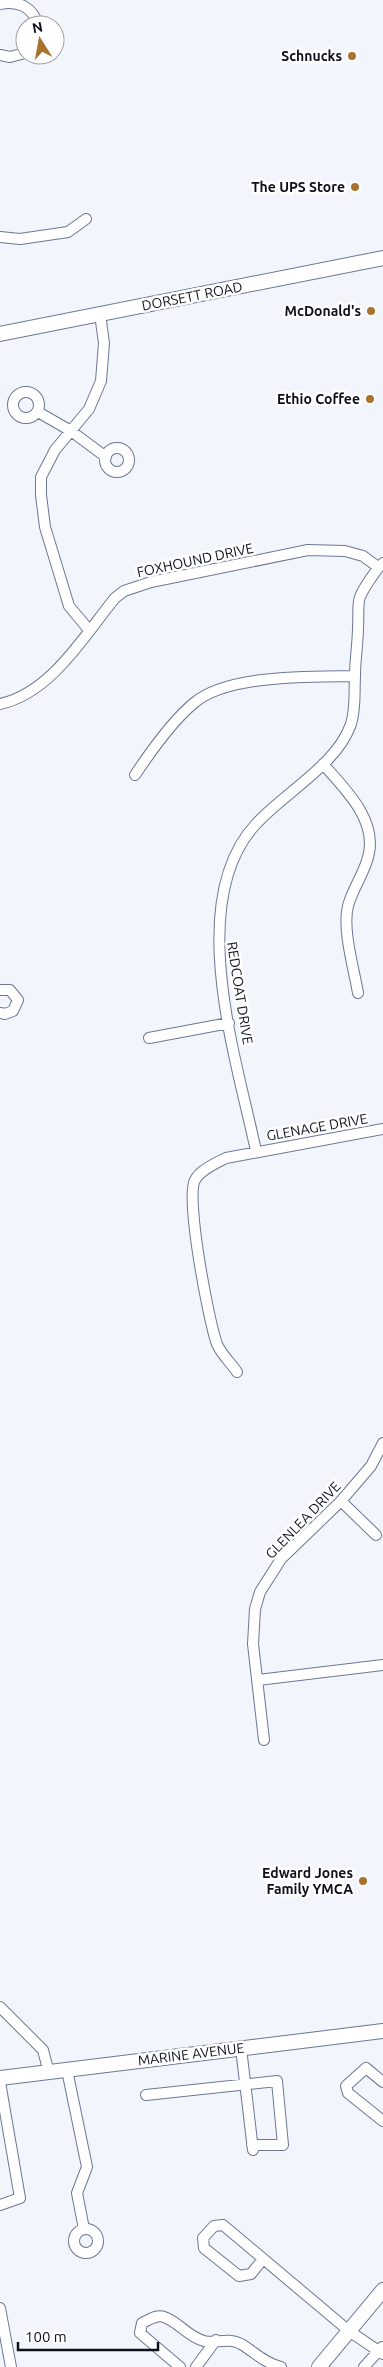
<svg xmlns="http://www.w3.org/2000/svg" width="383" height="2367" viewBox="0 0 383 2367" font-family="Ubuntu,sans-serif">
<rect width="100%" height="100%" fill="#f2f5fc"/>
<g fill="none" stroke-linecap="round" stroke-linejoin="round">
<g stroke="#6c7794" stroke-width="12">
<path id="minor" d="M0 4C18 0 33 7 38 25
M0 55 10 57 25 53
M0 237 20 239 68 232 86 219
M13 405a13 13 0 1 1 26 0a13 13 0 1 1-26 0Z
M38 412 71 431 106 457
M105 460a12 12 0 1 1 24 0a12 12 0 1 1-24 0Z
M89 630 69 606 45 527 41 495V477L55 450 89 409 101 381 104 343 100 314
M0 704C51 693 84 636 115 598L124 591 151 582 308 550 345 551 363 556 378 567
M323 764C344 788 376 818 369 853 366 871 353 887 348 906 342 929 354 969 358 993
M135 775C151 751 172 721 194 703 228 674 312 677 355 676
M0 990H10L18 1000 13 1011 5 1014 0 1013
M149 1038 229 1023
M256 1151C237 1060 184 901 256 824 285 792 337 765 351 724 356 708 354 693 355 676 355 659 358 643 358 627 359 618 357 605 360 597 363 589 377 568 383 563
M237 1372C231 1363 221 1354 217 1344 209 1323 185 1197 195 1180 200 1170 216 1163 226 1158L383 1129
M341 1501 376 1535
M258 1680 383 1665
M264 1740 253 1644 255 1609 260 1592 281 1559 341 1501 371 1466 383 1443
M0 2007 43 2050 49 2073
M241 2048 253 2150
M67 2070 87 2167 77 2193 84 2229
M0 2082 20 2198 0 2205
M383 2082 366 2068 346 2086 348 2093 383 2121
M146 2095 277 2081 283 2145H252
M74 2241a12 12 0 1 1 24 0a12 12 0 1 1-24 0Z
M263 2259 251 2274 239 2276 204 2248 203 2238 214 2226 223 2225 349 2331 383 2354
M0 2308 11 2367
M180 2367 140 2333 142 2323C149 2320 157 2314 164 2317 179 2322 188 2337 204 2341 216 2344 228 2337 241 2344 256 2353 263 2362 281 2367
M196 2367 216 2340
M364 2367 382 2347"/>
</g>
<g stroke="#6c7794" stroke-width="16">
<path id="secondary" d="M0 334 383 258
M0 2078 383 2031
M319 2367 383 2290"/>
</g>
<use href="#minor" stroke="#fff" stroke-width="10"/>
<use href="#secondary" stroke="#fff" stroke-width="14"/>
</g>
<g fill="#a8722d" stroke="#fff" stroke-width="2">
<circle cx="352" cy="56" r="5"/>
<circle cx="355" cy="187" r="5"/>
<circle cx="371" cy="311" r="5"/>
<circle cx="370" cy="399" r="5"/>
<circle cx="363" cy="1881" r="5"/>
</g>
<g text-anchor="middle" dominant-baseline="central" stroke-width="5" stroke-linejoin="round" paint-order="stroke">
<g font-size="14" font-weight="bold" fill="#0c101b" stroke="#fff" text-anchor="end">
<text x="342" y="56">Schnucks</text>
<text x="345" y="187">The UPS Store</text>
<text x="361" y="311">McDonald's</text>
<text x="360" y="399">Ethio Coffee</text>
<text x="353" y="1873">Edward Jones<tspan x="353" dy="16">Family YMCA</tspan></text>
</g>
<g font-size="14" fill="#0c101b" stroke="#fff">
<text transform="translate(192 296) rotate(-11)">DORSETT ROAD</text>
<text transform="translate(195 560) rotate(-12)">FOXHOUND DRIVE</text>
<text transform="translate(240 993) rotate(81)">REDCOAT DRIVE</text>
<text transform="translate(317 1127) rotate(-10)">GLENAGE DRIVE</text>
<text transform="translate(303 1520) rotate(-46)">GLENLEA DRIVE</text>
<text transform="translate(191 2054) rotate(-7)">MARINE AVENUE</text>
</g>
</g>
<g transform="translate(40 40) rotate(349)"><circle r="24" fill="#ffffff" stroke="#9e9fa4"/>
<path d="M0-4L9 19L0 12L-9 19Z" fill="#a8722d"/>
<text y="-8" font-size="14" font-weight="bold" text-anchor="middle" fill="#0c101b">N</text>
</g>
<path d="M18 2342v8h140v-8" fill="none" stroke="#0c101b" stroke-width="2.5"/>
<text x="25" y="2342" font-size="15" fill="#0c101b" stroke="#ffffff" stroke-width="4" paint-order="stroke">100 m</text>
</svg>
